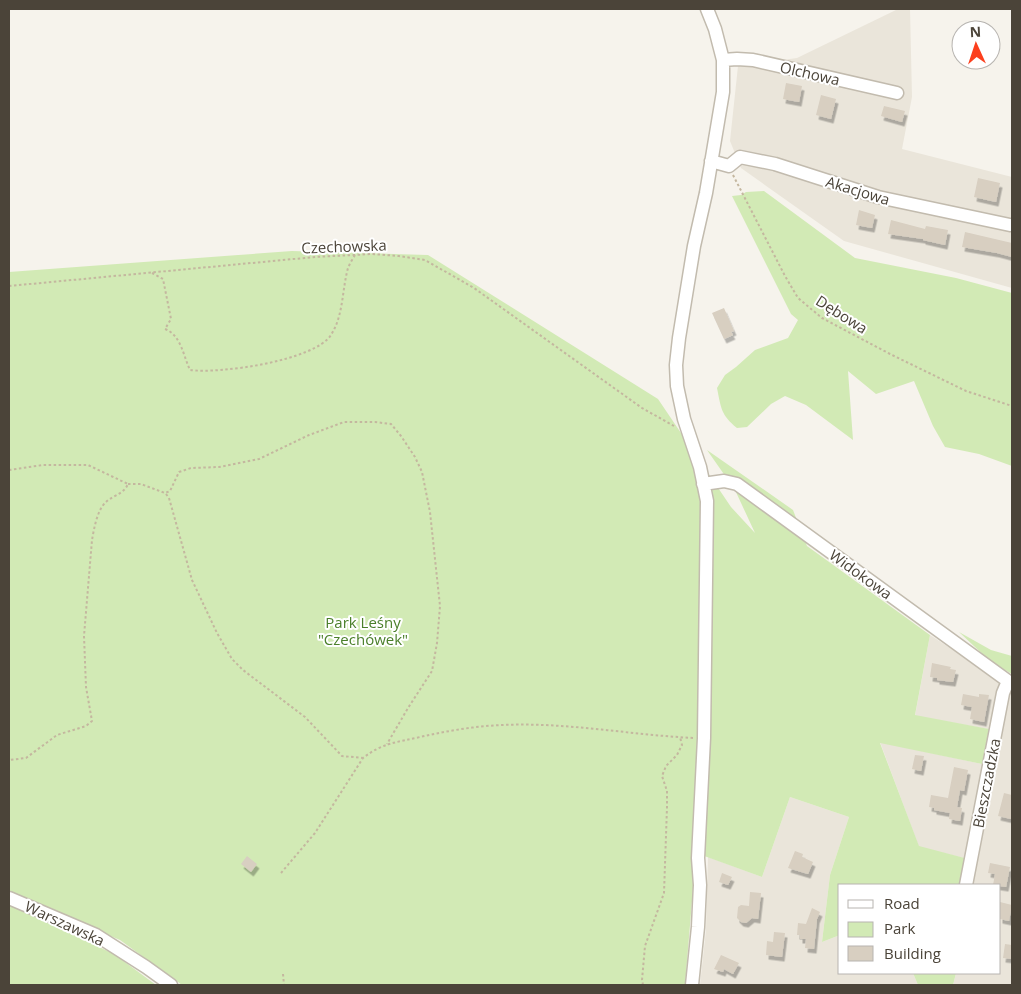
<svg xmlns="http://www.w3.org/2000/svg" width="1021" height="994" viewBox="0 0 1021 994" font-family="'Open Sans',sans-serif">
<defs>
<filter id="shadow"><feDropShadow dx="2.5" dy="4.5" stdDeviation="0" flood-color="#0004"/></filter>
</defs>
<rect width="100%" height="100%" fill="#f6f3ec"/>
<path fill="#eae5da" d="M898 9H910L912 97 902 149 1012 177V288L844 241 741 168 730 141 738 66 797 58Z
M930 635 993 676 1012 686V985H953L956 973H1000V885H972L976 861 919 847 880 742 982 764 988 729 915 716Z
M790 797 849 817 830 875 822 942 840 935V973H913L918 985H700L706 930 708 857 762 877Z"/>
<path fill="#d2eab5" d="M764 191 855 258 956 278 1012 293V466L979 454 945 447 933 426 914 381 876 394 848 371 853 440 806 405 785 396 771 404 747 427 737 428C721 415 721 408 717 388L725 375 736 367 755 350 788 338 798 320 791 314 732 196 741 195 746 192Z
M292 251 428 255 658 399 731 507 755 533 735 490 707 450 793 510 807 546 930 635 915 715 989 729 982 764 880 743 919 846 976 861 972 885H840V935L822 942 830 875 849 817 790 797 762 877 696 853 685 985H182L120 940 9 893V272Z
M959 632 991 650 1012 656V674L991 662Z
M9 905 114 954 156 985H9Z
M913 973H956L953 985H918Z"/>
<path fill="#d8cfc1" filter="url(#shadow)" d="M786 83 802 86 799 102 783 99Z
M821 95 836 99 831 119 816 115Z
M884 106 905 111 902 122 881 116Z
M978 178 1000 183 996 202 974 197Z
M859 210 875 215 872 228 856 225Z
M891 220 925 229 926 226 948 230 945 245 923 240V239L888 234Z
M965 232 1012 243V257L997 253 962 247Z
M724 308 734 331 731 332 733 335 724 339 712 313Z
M932 663 951 667 950 669 956 670 953 682 937 680V678L930 677Z
M963 694 979 697V694L989 695 984 722 970 719 972 707 961 705Z
M915 755 924 756 921 771 912 769Z
M954 767 968 770 964 791 960 790 957 807 962 808 960 821 949 819 950 813 934 810V808L929 807 931 795 948 798Z
M1004 793 1012 795 1011 819 998 816Z
M795 851 803 854 802 857 813 862 808 874 788 868Z
M247 856 257 864 251 872 241 864Z
M990 863 1010 867 1006 887 993 885 995 874 988 873Z
M722 873 732 877 728 885 719 882Z
M750 892 761 893 758 919 752 918 746 923 741 922 737 918 738 907 741 905 749 906Z
M1000 902 1012 905 1009 921 1000 919Z
M812 908 820 912 817 919 814 949 805 948 806 939H800V935H797L798 923 806 924Z
M774 932 785 933 782 957 766 955 767 941 773 942Z
M1005 944 1012 945V959L1003 958Z
M721 955 739 963 733 974 724 969 723 972 714 969Z"/>
<g fill="none" stroke-linecap="round" stroke-linejoin="round">
<g stroke="#c2bbae" stroke-width="15">
<path id="minor" d="M723 60 737 59 753 60 897 93
M711 161 729 166 740 157 775 164 878 197 1010 225
M703 484 724 481 737 484 1012 684
M966 885 1003 693 1008 681
M9 898 96 935 146 967 171 985
M692 985 698 927 700 885 698 858 704 738 707 501 700 467 684 419 677 386 676 365 679 338 694 246 706 193 723 92V60L715 29 707 9"/>
</g>
<path stroke="#c4b79f" stroke-width="2" stroke-dasharray="2.5 2.5" stroke-linecap="butt" d="M733 175 785 276 798 298 822 318 890 354 966 391 1012 406
M152 273 163 279 171 319 165 329C181 335 183 355 190 370 219 374 314 361 331 335 343 316 342 293 347 272 348 266 352 260 355 255
M9 286 315 257 372 254 399 256 425 260 474 288 642 408 674 426
M9 470 43 465H88L128 484C123 495 113 495 106 502 97 510 94 529 92 540L84 636 86 687 92 721 86 726 57 735 26 758 9 760
M128 484H141L165 493 170 491 179 472 191 468 219 467 259 459 309 435 344 422H375L391 424 401 436 415 457 422 472 430 512 440 606 437 643 432 671 408 708 387 744
M166 494 169 498 192 580 217 633 232 659 243 670 305 717 342 756 363 758
M281 873 315 833 363 758C382 743 398 742 420 737 447 731 475 726 503 725 566 722 631 735 694 738
M283 974 284 985
M643 985 642 980 645 946 664 893 667 807V791L662 776 666 766 677 755 682 745 680 737"/>
<use href="#minor" stroke="#fff" stroke-width="12"/>
</g>
<g text-anchor="middle" dominant-baseline="central" stroke-width="4" stroke-linejoin="round" paint-order="stroke">
<g font-size="15" fill="#4b4439" stroke="#fff">
<text transform="translate(810 73) rotate(13)">Olchowa</text>
<text transform="translate(858 190) rotate(17)">Akacjowa</text>
<text transform="translate(344 246) rotate(-2)">Czechowska</text>
<text transform="translate(842 314) rotate(32)">Dębowa</text>
<text transform="translate(861 574) rotate(36)">Widokowa</text>
<text transform="translate(986 783) rotate(-79)">Bieszczadzka</text>
<text transform="translate(65 923) rotate(25)">Warszawska</text>
</g>
<g font-size="15" fill="#4a7f2a" stroke="#fff">
<text x="363" y="622">Park Leśny<tspan x="363" dy="17">"Czechówek"</tspan></text>
</g>
</g>
<rect width="1021" height="994" fill="none" stroke="#4b4439" stroke-width="20"/>
<rect x="838" y="884" width="162" height="90" fill="#ffffff" stroke="#b7b4b0"/>
<rect x="848" y="900" width="25" height="8" fill="#ffffff" stroke="#b7b4b0"/>
<text x="884" y="909" font-size="15" fill="#4b4439">Road</text>
<rect x="848" y="922" width="25" height="15" fill="#d2eab5" stroke="#b7b4b0"/>
<text x="884" y="934" font-size="15" fill="#4b4439">Park</text>
<rect x="848" y="946" width="25" height="15" fill="#d8cfc1" stroke="#b7b4b0"/>
<text x="884" y="959" font-size="15" fill="#4b4439">Building</text>
<g transform="translate(976 45) rotate(357)"><circle r="24" fill="#ffffff" stroke="#b7b4b0"/>
<path d="M0-4L9 19L0 12L-9 19Z" fill="#fc3f1d"/>
<text y="-8" font-size="14" font-weight="bold" text-anchor="middle" fill="#4b4439">N</text>
</g>
</svg>
